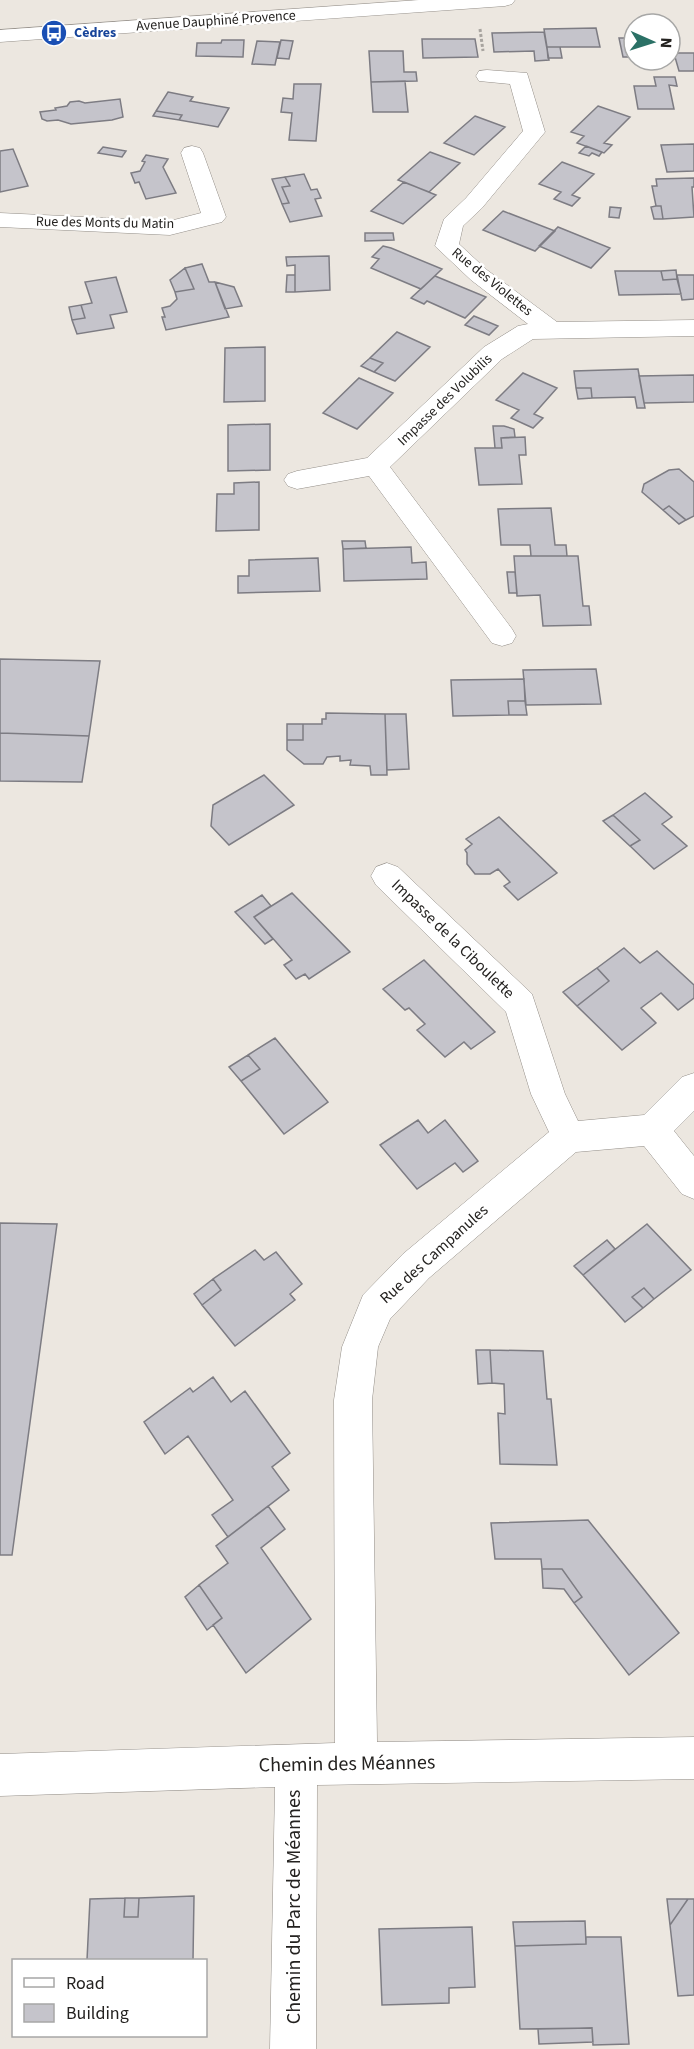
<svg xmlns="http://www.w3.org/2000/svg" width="694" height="2049" viewBox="0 0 694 2049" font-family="'Source Sans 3',sans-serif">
<rect width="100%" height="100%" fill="#ece7e0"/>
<path fill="#c5c4cb" stroke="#7d7c83" stroke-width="1.5" d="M596 28 600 47H547L544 29Z
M544 32 549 60 535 61 534 51 494 52 492 33Z
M619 38H634V57H623Z
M670 38H673L676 53H694V71H679L675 57H670Z
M422 39H475L478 57 423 58Z
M222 40H244L243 57 196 56 197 43H221Z
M281 40 293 41 289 59 277 58Z
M257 41 280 42 275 65 252 64Z
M547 47H560L562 58H548Z
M369 51H403L404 72H416L417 81 371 82Z
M654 77H675L677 86 669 85 674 109H638L634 86H656Z
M405 81 408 112H373L371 82Z
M294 84H321L316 141 289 140 292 113 281 112 283 98 293 99Z
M168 92 193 97 190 101 229 108 218 127 179 120 182 115 156 111Z
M120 99 123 117 112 120 71 124 58 120 47 121 42 119 40 112 56 110 55 108 67 106 70 102 79 101 85 103Z
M598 106 630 117 604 143 612 145 604 153 577 143 584 136 571 132Z
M156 111 182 115 179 120 153 116Z
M475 116 505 127 474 155 444 143Z
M694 144V171L667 172 661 145Z
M586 146 602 152 599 156 592 153 589 156 579 153Z
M103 147 126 151 122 157 98 153Z
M13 149 28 186 0 192V151Z
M430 152 460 163 429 192 398 180Z
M146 155 168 159 163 167 176 193 146 199 139 182 135 183 131 173 140 171 145 162 142 161Z
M562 162 594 174 572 195 580 198 572 206 554 199 561 192 539 184Z
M304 174 311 190 317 189 321 198 315 199 322 216 290 222 282 204 289 203 282 187 290 186 285 177Z
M285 177 290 186 282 187 289 203 282 204 272 179Z
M694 178V187H692L694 217 663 219 661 206H656L652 186H657L656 179Z
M404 182 436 195 403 224 371 211Z
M656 206H661L663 219H654L651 207Z
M610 207 621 208 619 218 609 217Z
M503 211 555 231 535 251 483 230Z
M558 227 610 248 591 268 539 246Z
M365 233H393L394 240 365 241Z
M383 246 391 248 442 269 421 289 371 268 379 259 372 257Z
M329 256 330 290 295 292V265L287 266 286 257Z
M202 264 209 282H215L229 317 166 330 162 317H165L162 308 170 306 177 299 175 292 194 289 185 268Z
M185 268 194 289 175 292 170 280Z
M676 270 677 279 663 280 661 271Z
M615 271H661L663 280 677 279 681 294 619 295Z
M287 275H295V292H286Z
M677 275H694V299L682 300Z
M435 276 486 297 465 318 427 301 424 304 411 298Z
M116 277 127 312 110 315 114 328 77 334 72 320 85 318 81 305 92 303 85 282Z
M215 282 234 287 242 306 225 309Z
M81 305 85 318 72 320 69 307Z
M474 316 498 326 489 335 465 325Z
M397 332 430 347 395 381 374 372 383 363 370 358Z
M265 347V401L224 402 225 348Z
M370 358 383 363 374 372 361 366Z
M638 369 645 408H637L635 397 592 398 591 388H576L574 371Z
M523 373 557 388 534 414 543 418 533 428 511 418 519 410 496 400Z
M694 375V402L644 403 639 376Z
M359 378 393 393 357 429 323 413Z
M576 388H591L592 398 578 399Z
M270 424V470L228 471V425Z
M493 426H504L514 429 515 437 501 438 502 448H495Z
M525 437 526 455H519L522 484 479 485 475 448H502L501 438Z
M679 469 694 482V516L686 520 669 506 663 510 642 492 644 484 669 470Z
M259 482V530L216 531 217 494H234V483Z
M669 506 686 520 679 524 663 510Z
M551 508 555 545H566L567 556H531L530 545H501L498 509Z
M342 541H365L366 548 343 549Z
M411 547 412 563 426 562 427 579 344 581 343 549Z
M514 556H578L583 606H589L591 625 543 626 540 595 517 596Z
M318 558 320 591 238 593V576H249V560Z
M507 572H515L517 593H509Z
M0 659 100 661 89 736 0 733Z
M596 669 601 704 526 705 523 670Z
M524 679 525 701H508L509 715 453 716 451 680Z
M508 701H525L527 715H509Z
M326 713 385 714 387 775H371L370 766 350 765 351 760 340 761V756L327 757 323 764H304L287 750V740H303V724H322V719H326Z
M385 714H406L409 769 387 770Z
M287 724H303V740H287Z
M0 733 89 736 82 782 0 781Z
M264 775 294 805 229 845 211 826 213 805Z
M645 793 672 817 662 824 687 846 654 869 630 846 640 840 613 815Z
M613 815 640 840 630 846 603 821Z
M499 817 557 873 518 900 504 886 510 882 498 869 490 874H475L467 864V853L465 850 472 844 466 839Z
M292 893 350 952 309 979 305 974 296 979 284 965 292 960 254 917Z
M262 895 271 906 254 917 273 939 265 944 235 912Z
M624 948 640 963 657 951 694 985V998L678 1010 661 993 641 1008 656 1023 622 1050 577 1006 609 981 597 968Z
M424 960 495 1032 471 1049 464 1042 445 1057 417 1030 425 1024 409 1008 405 1010 383 989Z
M597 968 609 981 577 1006 563 992Z
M275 1038 328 1102 284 1134 241 1081 260 1069 248 1055Z
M248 1055 260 1069 241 1081 229 1067Z
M418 1120 428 1133 445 1120 478 1161 463 1172 455 1163 417 1189 380 1145Z
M0 1223 57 1224 12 1555H0Z
M647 1224 691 1270 654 1299 644 1288 632 1297 643 1308 625 1322 583 1275Z
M607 1240 615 1249 583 1275 574 1266Z
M255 1250 264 1260 276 1252 302 1284 290 1294 295 1300 235 1346 202 1305 221 1290 213 1279Z
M213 1279 221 1290 202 1305 194 1294Z
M644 1288 654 1299 643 1308 632 1297Z
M476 1350H490L492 1383 478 1384Z
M490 1350 543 1351 547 1399H551L557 1465 500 1464 498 1413 505 1414 504 1384 492 1383Z
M213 1377 231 1402 245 1391 290 1453 272 1467 289 1490 228 1537 212 1515 233 1500 188 1436 165 1454 144 1422 190 1388 193 1392Z
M268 1506 285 1529 261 1548 311 1619 246 1673 213 1625 222 1618 199 1585 228 1563 216 1546Z
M588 1520 679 1633 629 1675 574 1603 582 1597 562 1569H542L541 1559H495L491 1523Z
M542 1569H562L582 1597 574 1603 564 1589 543 1588Z
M199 1585 222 1618 207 1630 185 1597Z
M194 1896 193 1960H87L90 1899 125 1898 124 1917H138L139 1898Z
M125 1898H139L138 1917H124Z
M667 1899H688L670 1925Z
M688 1899H694V1995L678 1996 670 1925Z
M585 1921 586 1944 515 1946 513 1922Z
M472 1927 475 1987 449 1988V2003L382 2005 379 1929Z
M586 1937H621L629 2044 593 2045 592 2028 520 2029 515 1946 586 1944Z
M592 2028 593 2042 539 2044 538 2029Z"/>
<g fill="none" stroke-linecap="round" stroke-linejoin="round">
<g stroke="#938e88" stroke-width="1">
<path id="street" d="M487 70 527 73 545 132 482 208 463 226 459 244 487 270 557 322 694 320V336L533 339 502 359 390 467 512 629 516 636 512 643 502 646 492 643 369 476 297 489 288 486 284 480 288 474 297 471 367 458 484 347 518 326 528 324 471 280 435 246 444 219 466 198 523 131 510 84 479 81 476 76 479 71Z
M192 146 200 148 203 153 226 217 222 222 170 235 0 227V213L170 221 201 213 181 153 184 148Z
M387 863 398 867 532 994 565 1094 578 1121 644 1115 682 1077 694 1073V1111L674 1131 694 1156V1199L682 1194 644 1146 576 1152 429 1278 390 1319 378 1347 372 1400 377 1742 694 1737V1779L317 1785 316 2049H270L275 1787 0 1796V1754L335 1743 334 1400 342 1347 363 1295 403 1254 549 1132 531 1094 506 1012 376 885 371 876 376 867Z"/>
</g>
<g stroke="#938e88" stroke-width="1">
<path id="secondary" d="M419 0H515L512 4 505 6 0 42V30Z"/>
</g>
<path stroke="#a8a49f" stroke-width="3" stroke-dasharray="3 2" stroke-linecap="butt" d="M480 29 483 51"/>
<use href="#street" fill="#fff" fill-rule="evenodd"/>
<use href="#secondary" fill="#fff" fill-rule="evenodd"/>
</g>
<defs>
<g id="bus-disc" transform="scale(1.35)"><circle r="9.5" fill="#1a4fb4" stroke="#fff"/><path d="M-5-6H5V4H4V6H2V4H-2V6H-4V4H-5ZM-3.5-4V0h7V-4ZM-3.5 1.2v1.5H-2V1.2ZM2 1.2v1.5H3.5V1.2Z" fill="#fff"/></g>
</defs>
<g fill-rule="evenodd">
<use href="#bus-disc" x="54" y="33"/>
</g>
<g text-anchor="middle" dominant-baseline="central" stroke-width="5" stroke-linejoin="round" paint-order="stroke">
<g font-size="14" fill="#242220" stroke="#fff">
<text transform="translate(216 21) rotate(-4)">Avenue Dauphiné Provence</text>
<text transform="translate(105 223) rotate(1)">Rue des Monts du Matin</text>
<text transform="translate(492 282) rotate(39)">Rue des Violettes</text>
<text transform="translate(445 400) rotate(-44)">Impasse des Volubilis</text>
</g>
<g font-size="14" font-weight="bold" fill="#164399" stroke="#fff" text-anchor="start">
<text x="74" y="33">Cèdres</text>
</g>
<g font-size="16" fill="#242220" stroke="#fff">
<text transform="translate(453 939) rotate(44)">Impasse de la Ciboulette</text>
<text transform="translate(434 1254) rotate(-42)">Rue des Campanules</text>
</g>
<g font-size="20" fill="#242220" stroke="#fff">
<text transform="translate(347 1764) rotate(-1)">Chemin des Méannes</text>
<text transform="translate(294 1907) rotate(-90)">Chemin du Parc de Méannes</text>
</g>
</g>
<rect x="12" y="1959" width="195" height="78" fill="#ffffff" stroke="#a7a7a6" stroke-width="1.5"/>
<rect x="24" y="1978" width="30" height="9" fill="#ffffff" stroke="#a7a7a6" stroke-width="1.5"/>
<text x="66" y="1989" font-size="18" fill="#242220">Road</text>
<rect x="24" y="2004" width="30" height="18" fill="#c5c4cb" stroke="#a7a7a6" stroke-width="1.5"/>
<text x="66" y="2019" font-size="18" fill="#242220">Building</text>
<g transform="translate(652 42) rotate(93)"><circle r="28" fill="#ffffff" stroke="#a7a7a6" stroke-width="1.5"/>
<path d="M0-4.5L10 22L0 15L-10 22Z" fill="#2b7166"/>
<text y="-9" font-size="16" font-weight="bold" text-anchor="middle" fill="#242220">N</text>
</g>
</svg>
